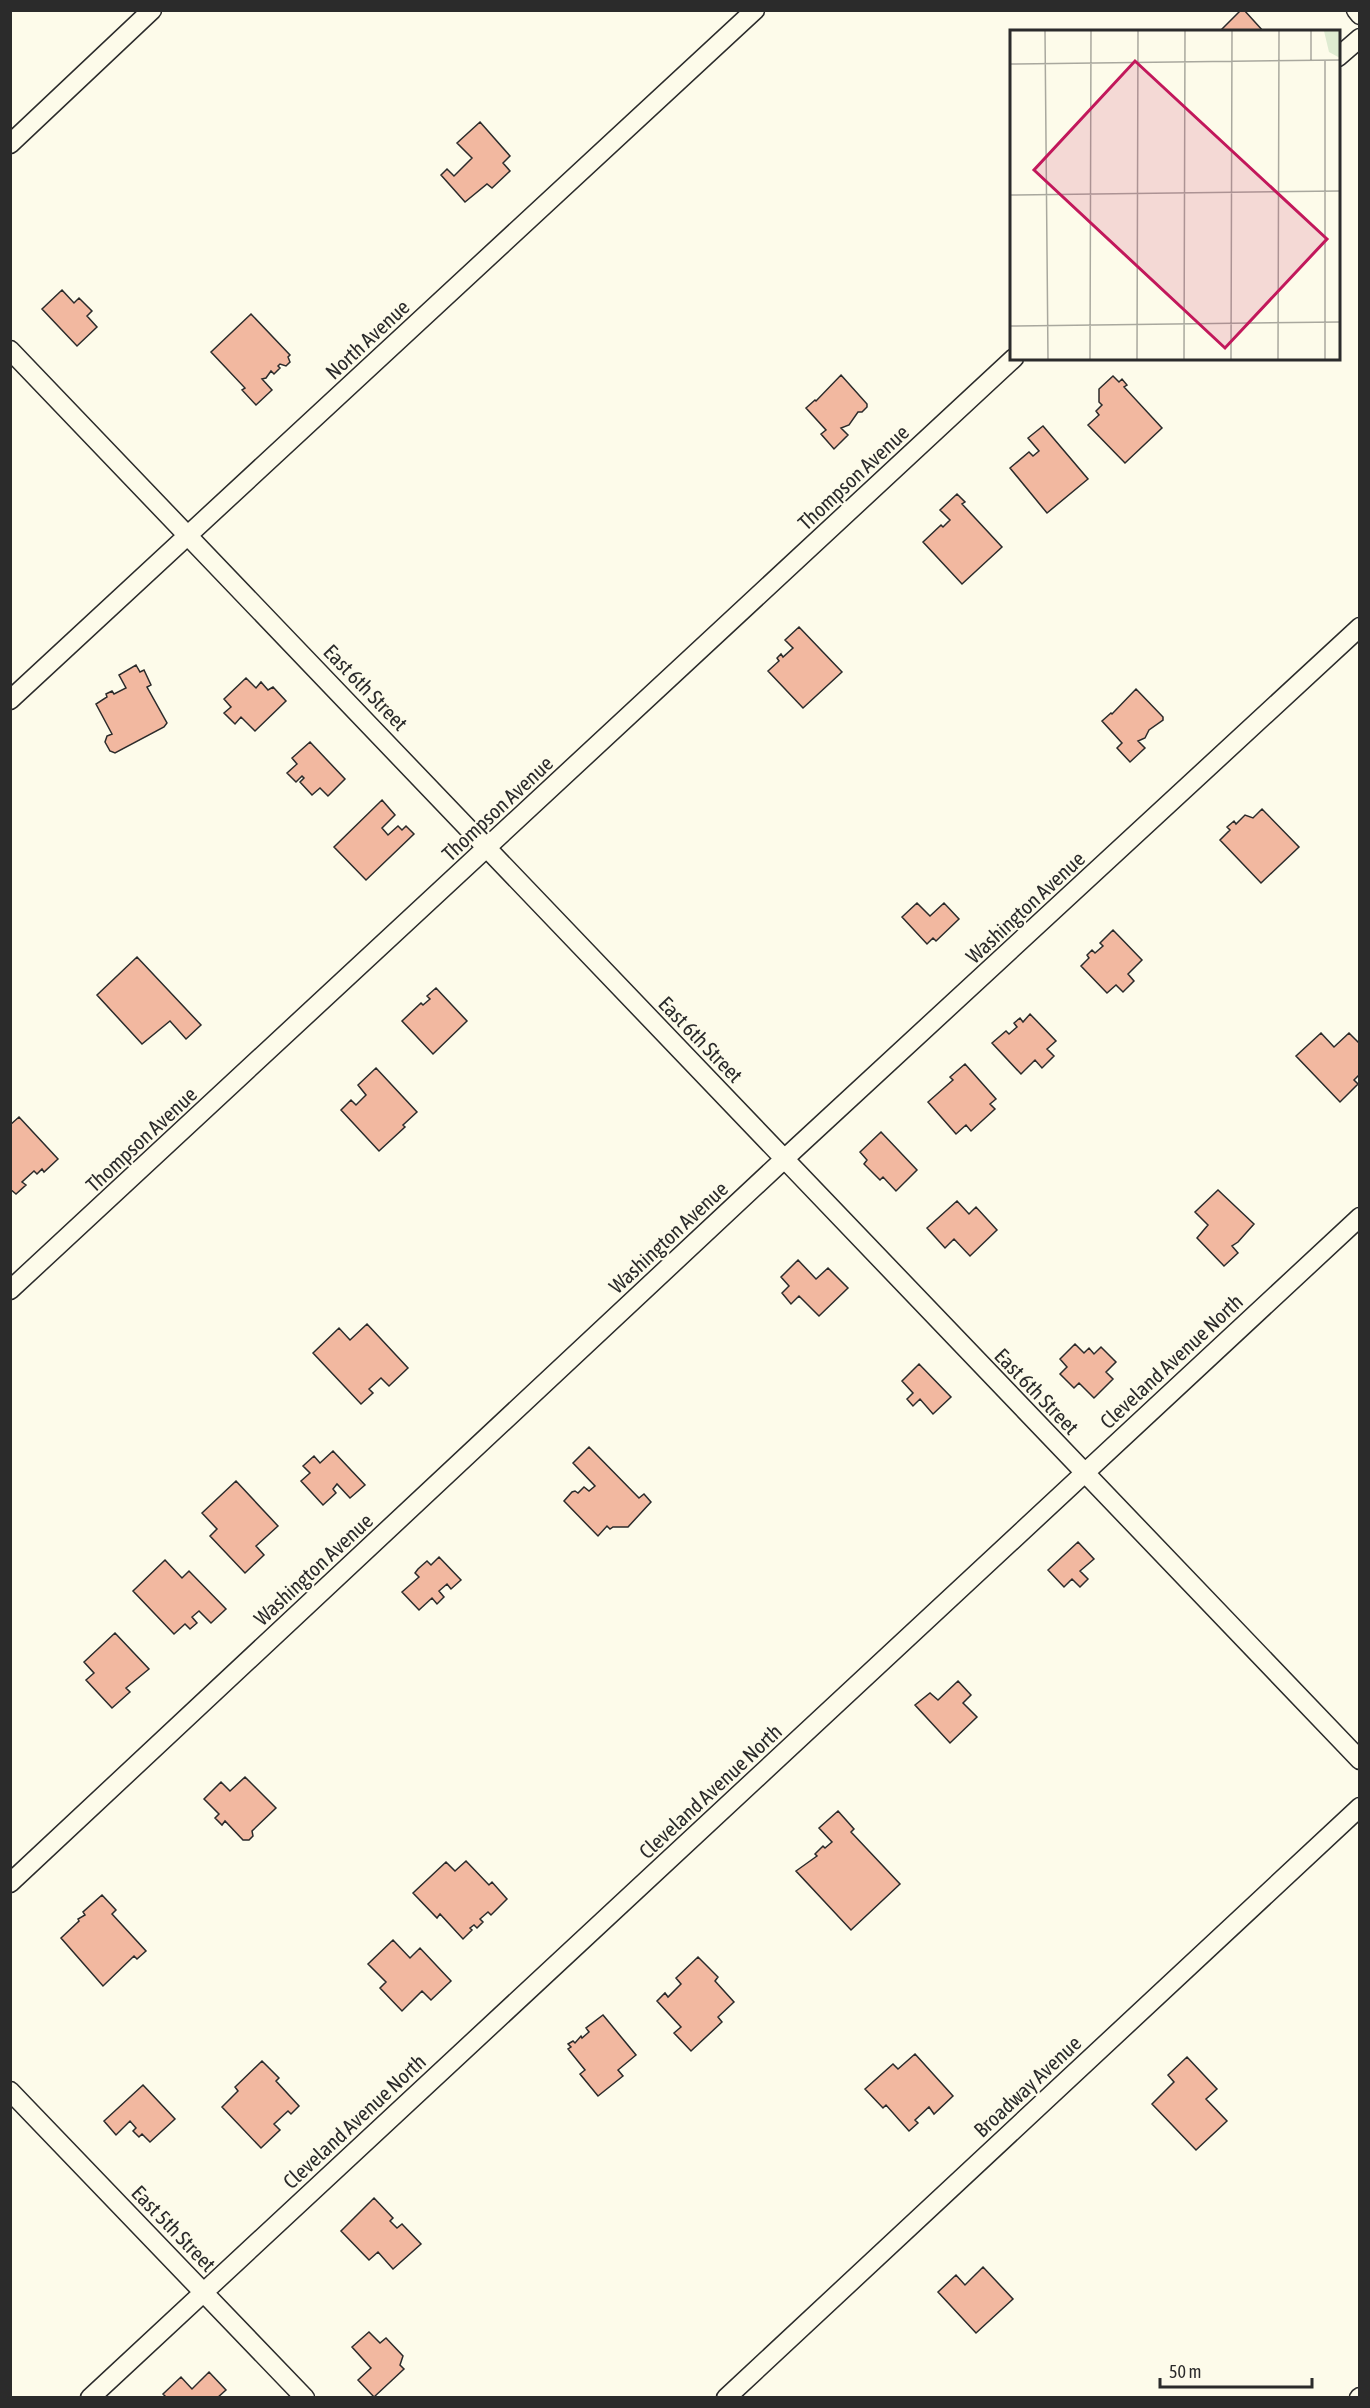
<svg xmlns="http://www.w3.org/2000/svg" width="1370" height="2408" viewBox="0 0 1370 2408" font-family="'Asap Condensed',sans-serif">
<rect width="100%" height="100%" fill="#fdfbea"/>
<path fill="#f2b8a0" stroke="#2b2b2b" stroke-width="1.5" d="M1241 10H1244L1264 32H1219Z
M480 122 510 156 503 163 510 171 492 188 487 184 465 202 441 175 447 169 454 176 472 158 457 143Z
M62 290 74 303 79 298 92 311 87 316 97 327 77 346 42 309Z
M251 314 290 355 288 357 290 362 286 366 280 364 278 366 280 368 274 374 271 371 266 378 262 379 272 390 256 405 242 390 245 388 211 352Z
M841 375 867 404V407L862 412H858L849 425 841 428 848 435 834 449 821 434 826 430 806 408 815 400 816 401Z
M1113 376 1119 382 1122 379 1127 385 1124 387 1162 428 1125 463 1088 425 1099 415 1096 411 1102 405 1099 402V389Z
M1043 426 1088 479 1047 513 1010 468 1029 452 1033 456 1039 451 1028 438Z
M957 494 965 502 962 504 1002 547 962 584 923 542 941 525 943 527 950 520 940 510Z
M799 627 842 672 803 708 768 671 779 661 777 658 781 654 783 657 793 648 785 640Z
M136 665 140 672 144 670 151 685 147 687 167 723 164 727 115 753 110 751 105 742 107 736 112 734 96 704 107 697 106 694 112 691 114 694 126 688 119 675Z
M246 678 256 688 261 682 268 690 273 687 286 701 255 731 241 717 235 724 224 713 231 707 224 699Z
M1136 689 1163 717V720L1149 730 1145 738 1138 741 1145 748 1130 762 1117 748 1122 743 1102 721 1111 713 1112 714Z
M310 742 345 779 328 796 320 788 312 795 300 782 304 778 302 776 296 782 287 773 297 764 292 758Z
M382 800 395 815 382 828 388 835 398 826 402 830 406 826 414 834 366 880 334 847Z
M1262 809 1299 847 1261 883 1220 840 1230 830 1227 827 1234 821 1236 824 1245 815 1253 818Z
M917 903 930 916 944 903 959 919 936 941 933 938 927 944 902 917Z
M1113 930 1142 960 1128 974 1134 981 1123 992 1116 985 1107 993 1081 966 1089 958 1087 955 1092 950 1095 953 1103 946 1100 943Z
M137 957 201 1025 186 1039 170 1021 142 1044 97 995Z
M436 988 467 1021 433 1054 402 1021 421 1003 423 1005 430 999 427 996Z
M1030 1014 1056 1041 1047 1049 1054 1056 1042 1068 1035 1060 1021 1074 992 1043 1006 1031 1009 1034 1017 1027 1014 1023 1020 1018 1023 1022Z
M1321 1033 1334 1047 1349 1033 1360 1044V1074L1354 1080 1358 1084 1340 1102 1296 1056Z
M965 1064 996 1099 990 1104 995 1109 971 1131 966 1125 956 1134 928 1102 953 1080 950 1077Z
M376 1068 417 1112 403 1125 405 1127 379 1151 341 1110 351 1100 356 1105 366 1095 358 1085Z
M19 1117 58 1159 44 1172 42 1169 37 1174 34 1171 22 1182 26 1185 16 1194 10 1189V1125Z
M881 1132 917 1170 896 1191 883 1177 880 1180 864 1164 867 1160 860 1152Z
M1218 1190 1254 1224 1238 1242 1232 1246 1238 1253 1224 1266 1197 1238 1208 1225 1195 1212Z
M957 1201 969 1214 976 1207 997 1230 970 1256 954 1239 945 1248 927 1228Z
M798 1260 816 1279 828 1268 848 1288 819 1316 799 1296 791 1304 782 1293 789 1286 781 1277Z
M367 1324 408 1368 389 1386 381 1378 369 1389 373 1393 361 1404 313 1353 339 1328 350 1340Z
M1075 1344 1084 1353 1089 1348 1094 1354 1101 1347 1116 1362 1106 1372 1113 1379 1094 1398 1079 1383 1074 1388 1060 1374 1067 1367 1060 1359Z
M919 1364 951 1397 933 1414 920 1399 913 1406 907 1399 913 1393 902 1381Z
M589 1447 639 1498 644 1494 651 1502 628 1527H613L610 1529 607 1526 598 1536 564 1501 572 1492 575 1491 578 1493 584 1487 589 1491 595 1486 573 1463Z
M333 1451 365 1485 350 1498 337 1484 333 1489 336 1493 323 1505 301 1481 310 1473 303 1466 314 1456 320 1463Z
M236 1481 278 1526 256 1546 264 1555 245 1573 210 1536 217 1529 202 1513Z
M1078 1542 1094 1559 1080 1571 1088 1579 1080 1587 1072 1579 1064 1587 1048 1570Z
M439 1557 461 1580 451 1589 447 1584 439 1591 444 1597 437 1604 432 1598 419 1610 402 1592 419 1577 415 1573 418 1569 427 1561 431 1565Z
M165 1560 182 1578 189 1571 226 1609 211 1623 199 1611 192 1617 197 1623 190 1629 185 1624 174 1634 133 1591Z
M115 1633 149 1669 126 1688 130 1692 112 1708 86 1680 94 1673 84 1662Z
M958 1681 971 1695 963 1703 977 1717 950 1743 915 1705 930 1693 938 1700Z
M245 1777 276 1808 252 1831 253 1836 249 1840H243L225 1821 222 1825 215 1818 219 1814 204 1799 221 1782 230 1791Z
M838 1811 854 1829 851 1832 900 1884 851 1930 796 1871 817 1856 815 1854 823 1846 825 1848 832 1842 819 1828Z
M466 1861 489 1885 492 1882 507 1899 491 1915 488 1912 480 1919 483 1922 477 1928 474 1925 470 1928 472 1930 463 1939 440 1914 437 1918 413 1893 446 1862 455 1871Z
M102 1895 116 1910 112 1914 146 1951 137 1959 134 1956 103 1986 61 1938 79 1921 78 1919 85 1915 83 1912Z
M393 1940 410 1958 420 1948 451 1981 431 2000 422 1991 402 2011 380 1988 386 1982 368 1964Z
M698 1957 718 1977 715 1981 734 2002 718 2017 722 2022 691 2051 674 2033 681 2027 657 2001 665 1993 668 1997 681 1984 676 1978Z
M603 2015 636 2055 618 2070 623 2076 598 2096 580 2074 585 2070 568 2049 571 2047 568 2044 573 2041 575 2043 581 2036 582 2038 589 2032 586 2028Z
M915 2054 953 2096 934 2114 929 2107 915 2120 918 2123 909 2131 886 2105 883 2108 865 2089 893 2064 898 2069Z
M1187 2057 1217 2089 1206 2099 1227 2121 1196 2150 1152 2104 1174 2082 1168 2075Z
M262 2061 279 2078 276 2081 299 2106 291 2114 288 2111 274 2124 280 2130 261 2148 222 2107 238 2091 235 2087Z
M143 2085 175 2119 150 2142 142 2134 139 2137 133 2131 136 2128 130 2121 116 2135 104 2121Z
M374 2198 393 2218 390 2221 397 2228 402 2224 421 2244 393 2269 378 2252 369 2260 341 2231Z
M983 2267 1013 2299 976 2333 938 2292 956 2275 965 2285Z
M369 2332 380 2343 386 2338 403 2356 400 2365 404 2369 374 2397 358 2380 371 2368 352 2347Z
M209 2372 226 2390 217 2398H167L163 2394 181 2377 192 2389Z"/>
<g fill="none" stroke-linecap="round" stroke-linejoin="round">
<g stroke="#2b2b2b" stroke-width="21">
<path id="street" d="M1356 10 1360 15
M1338 57 1360 38
M10 144 152 10
M10 350 1360 1760
M10 700 755 10
M10 1290 1014 358
M10 1883 795 1149 1360 627
M10 2091 305 2398
M90 2398 1360 1217
M726 2398 1360 1807
M1359 2398 1360 2397"/>
</g>
<use href="#street" stroke="#fdfbea" stroke-width="18"/>
</g>
<g text-anchor="middle" dominant-baseline="central" stroke-width="4.5" stroke-linejoin="round" paint-order="stroke">
<g font-size="21" fill="#2b2b2b" stroke="#fdfbea">
<text transform="translate(367 339) rotate(-43)">North Avenue</text>
<text transform="translate(853 477) rotate(-43)">Thompson Avenue</text>
<text transform="translate(366 687) rotate(46)">East 6th Street</text>
<text transform="translate(497 808) rotate(-43)">Thompson Avenue</text>
<text transform="translate(1025 907) rotate(-43)">Washington Avenue</text>
<text transform="translate(701 1039) rotate(46)">East 6th Street</text>
<text transform="translate(141 1139) rotate(-43)">Thompson Avenue</text>
<text transform="translate(668 1237) rotate(-43)">Washington Avenue</text>
<text transform="translate(1171 1361) rotate(-43)">Cleveland Avenue North</text>
<text transform="translate(1037 1391) rotate(46)">East 6th Street</text>
<text transform="translate(313 1569) rotate(-43)">Washington Avenue</text>
<text transform="translate(710 1791) rotate(-43)">Cleveland Avenue North</text>
<text transform="translate(1027 2086) rotate(-43)">Broadway Avenue</text>
<text transform="translate(354 2121) rotate(-43)">Cleveland Avenue North</text>
<text transform="translate(174 2228) rotate(46)">East 5th Street</text>
</g>
</g>
<g transform="translate(1010 30)">
<rect width="330" height="330" fill="#fdfbea"/>
<path d="M314 1H330V28L319 22Z" fill="#deebd1"/>
<path fill="none" stroke="#a9a89e" stroke-width="1.5" d="M35 1 38 329M301 30V1M0 34 330 30M0 165 330 161M0 296 330 292M80 329 81 1M127 329 128 1M174 329 175 1M221 329 222 1M268 329 269 1M315 329V30"/>
<path fill="#c2185b" fill-opacity="0.15" stroke="#c2185b" stroke-width="3" d="M125 31 317 209 215 318 24 140Z"/>
<rect width="330" height="330" fill="none" stroke="#2b2b2b" stroke-width="3"/>
</g>
<rect width="1370" height="2408" fill="none" stroke="#2b2b2b" stroke-width="24"/>
<path d="M1160 2378v9h152v-9" fill="none" stroke="#2b2b2b" stroke-width="3"/>
<text x="1169" y="2378" font-size="18" fill="#2b2b2b" stroke="#fdfbea" stroke-width="4.5" paint-order="stroke">50 m</text>
</svg>
